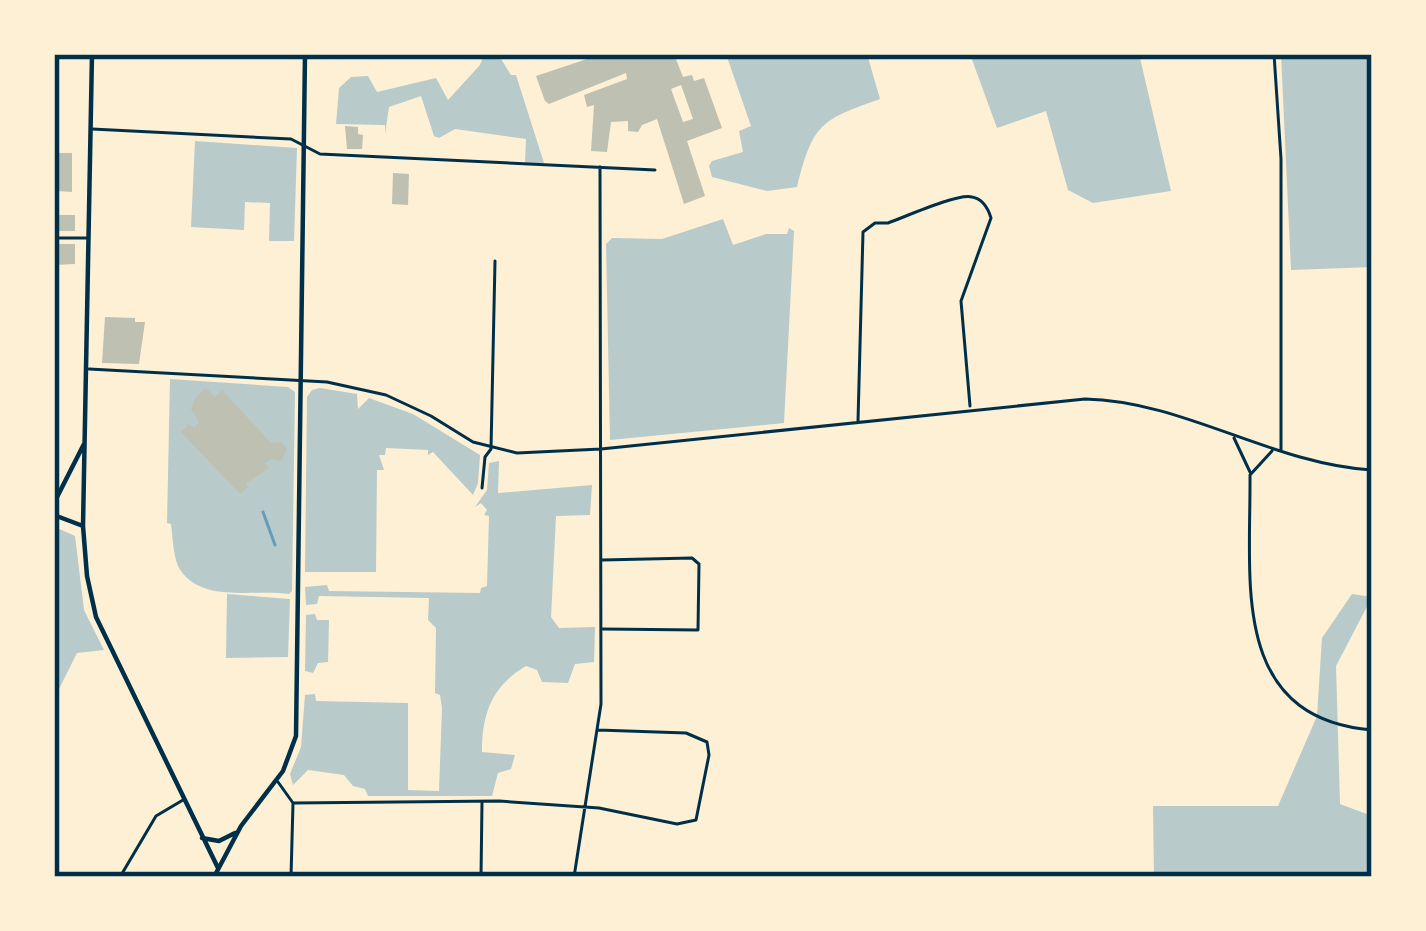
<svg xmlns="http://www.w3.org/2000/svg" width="1426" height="931" viewBox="0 0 1426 931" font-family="'DM Sans',sans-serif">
<rect width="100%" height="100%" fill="#fdf0d5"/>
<path fill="#b9caca" d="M484 54H498L511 75H516L544 163H525L526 139 455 129 439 138 434 136 421 96 389 107 385 134V125L336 124 339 88 351 77 368 76 377 92 436 78 448 100 480 65Z
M726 54H867L880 99C820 120 813 124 797 187L767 191 712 177 709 166 712 161 743 152 739 131 751 126Z
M970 54H1148L1140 58 1171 191 1093 203 1068 190 1046 111 997 128Z
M1281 54H1372V267L1291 270Z
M195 141 297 148 294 241H269L270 203 245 202 244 230 191 227Z
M723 219 733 245 766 234H787L789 228 794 231 784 423 610 440 606 244 612 238 662 239Z
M170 379 288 387 295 392 292 591 289 594C255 589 203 603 181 571 173 560 173 538 171 524L167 523Z
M320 388 357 394 358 409 369 398 413 414 480 455 478 483 473 495 433 452 428 455V450L386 448 385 455H379L384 470H377L376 572H305L307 397 312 390Z
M499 461 498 493 592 485 590 515 556 516 551 617 559 628 595 627 594 662 575 664 568 683 542 682 537 670 526 666C492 686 482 713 482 752L515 755 511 769 498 773 492 796H368L365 789 353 786 344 775 308 770 293 785 290 774 301 747 305 695 315 694 316 701 408 703V790L439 791 442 708 440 695 435 693 436 628 428 620 429 598 319 596 317 604 306 605 305 587 327 585 329 591 480 593 481 588 487 586 489 516 484 515 487 510 481 503 475 507 487 490 489 463Z
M57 528 75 536 84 610 104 650 77 653 54 699Z
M227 594 290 599 288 657 226 658Z
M1352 594 1372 597 1336 666 1340 804 1372 816V877H1154L1153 806H1278L1317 716 1322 638Z
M315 614 317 620H329L328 662 318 663 313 673 305 671 306 615Z"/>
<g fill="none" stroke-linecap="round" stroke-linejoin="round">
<path stroke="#669bbc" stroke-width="3" d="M263 512 275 545"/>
</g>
<path fill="#bec0b2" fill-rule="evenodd" d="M602 54H674L683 77 692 75 694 81 704 78 722 128 687 141 705 196 684 204 657 119 642 125 638 132 628 131V121L611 122 607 152 591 151 594 105 587 107 584 95 627 79 626 73 549 104 545 101 536 76ZM681 85 693 119 683 122 671 89Z
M345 126 358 127V134L363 135 362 149H347Z
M54 153H72V192L57 191Z
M393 173 409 174 408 205 392 204Z
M54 215H75V231H54Z
M54 244H75V264L55 265Z
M105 317 135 318V322H145L139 364 102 363Z
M206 388 215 397 222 390 271 443 281 442 287 448 281 461 271 459 265 463 269 468 245 484 248 487 240 494 181 432 189 424 194 428 199 422 191 409 196 397Z"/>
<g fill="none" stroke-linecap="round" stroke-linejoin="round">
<path stroke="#003049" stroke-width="3" d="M1274 54 1281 159V450
M54 57H90
M92 129 291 139 320 154 655 170
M54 238H88
M89 369 327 382 386 395 431 416 473 442 517 453 601 449 1085 399C1184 401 1272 464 1372 470
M858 421 863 232 875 223H888C905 217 958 193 972 197 983 199 988 208 991 218L961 301 970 406
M1234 438 1250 472
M1272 451 1250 475C1251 580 1229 718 1372 730
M482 488 485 457 491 449 495 261
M602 560 692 558 699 564 698 630 603 629
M278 782 293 803 291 877
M293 803 499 801 599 808 677 824 696 820 709 755 707 742 686 733 598 730
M120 877 156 816 183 800
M481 877 482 802
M574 877 601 704 600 167"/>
<path stroke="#003049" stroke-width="4.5" d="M92 54 83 526 87 576 96 617 218 868
M54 503 84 444
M54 515 83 526
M202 838 219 841 235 833
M214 877 241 826 283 771 296 736 305 54"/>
</g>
<rect width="1426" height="931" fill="none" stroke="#fdf0d5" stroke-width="114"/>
<rect x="57" y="57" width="1312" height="817" fill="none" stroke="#003049" stroke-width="4.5"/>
</svg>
